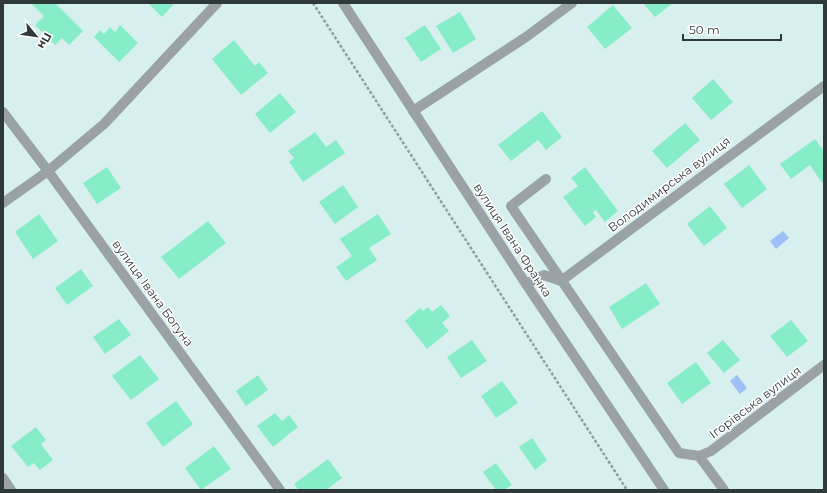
<svg xmlns="http://www.w3.org/2000/svg" width="827" height="493" viewBox="0 0 827 493" font-family="Montserrat,sans-serif">
<rect width="100%" height="100%" fill="#d8eff0"/>
<path fill="#9cc0f7" d="M783 231 789 238 776 249 770 241Z
M737 375 747 388 740 394 730 381Z"/>
<path fill="#87edc8" d="M31 3H55L83 31 69 45 62 38 55 45 35 25 44 16Z
M148 3H171L173 5 162 17Z
M643 3H673L655 17Z
M613 5 632 28 605 49 587 27Z
M460 12 476 39 453 53 436 26Z
M120 25 138 43 119 62 94 37 100 30 104 34 110 27 115 32Z
M425 25 441 49 421 62 405 38Z
M234 40 255 66 259 62 268 73 241 95 212 59Z
M713 79 733 102 711 120 692 98Z
M280 93 296 112 270 133 255 114Z
M542 111 562 137 546 150 538 140 511 161 498 145Z
M685 123 700 140 667 168 652 151Z
M315 132 326 147 336 140 345 153 303 182 289 162 294 158 288 151Z
M815 139 824 151V181L822 183 810 165 791 179 780 164Z
M749 165 767 189 742 208 724 184Z
M107 167 121 188 97 204 83 183Z
M585 167 618 211 605 222 596 210 593 212 596 217 585 226 563 197 578 186 571 178Z
M343 185 358 207 335 224 319 202Z
M710 206 727 228 704 246 687 224Z
M39 214 58 241 33 259 15 232Z
M378 214 391 234 369 248 377 260 346 281 336 267 352 256 340 239Z
M208 221 226 243 179 279 161 257Z
M81 269 93 286 67 305 55 288Z
M646 283 660 304 622 329 609 307Z
M441 305 450 316 442 323 449 331 427 349 405 321 420 308 423 311 428 307 432 312Z
M119 319 131 335 105 354 93 337Z
M791 320 808 341 787 357 770 336Z
M472 340 487 361 461 378 447 357Z
M723 340 740 360 724 373 707 353Z
M140 355 159 379 131 400 112 376Z
M696 362 711 383 682 404 667 383Z
M258 375 268 390 246 406 236 391Z
M502 381 518 403 496 418 481 396Z
M176 401 193 424 163 447 146 423Z
M275 413 282 421 289 415 298 427 273 447 257 426Z
M36 427 46 440 41 444 53 460 40 470 34 463 28 467 11 446Z
M532 438 547 460 535 470 519 447Z
M214 446 231 469 201 490 185 468Z
M328 459 342 478 326 490H298L294 484Z
M496 463 512 485 504 490H496L483 472Z"/>
<g fill="none" stroke-linecap="round" stroke-linejoin="round">
<path stroke="#8e9f9f" stroke-width="2.5" stroke-dasharray="3 2" stroke-linecap="butt" d="M313 3 627 490"/>
<path stroke="#9aa2a6" stroke-width="10" d="M413 111 526 37 572 3
M3 112 48 171 280 490
M546 179 511 206 679 453 699 456 724 490
M3 203 48 171 104 124 217 3
M526 284 544 275 561 281 824 86
M699 456 711 451 824 365
M3 478 11 490"/>
<path stroke="#9aa2a6" stroke-width="10" d="M343 3 526 284 664 490"/>
</g>
<g text-anchor="middle" dominant-baseline="central" stroke-width="3" stroke-linejoin="round" paint-order="stroke">
<g font-size="12" fill="#303939" stroke="#fff">
<text transform="translate(669 184) rotate(-37)">Володимирська вулиця</text>
<text transform="translate(513 240) rotate(57)">вулиця Івана Франка</text>
<text transform="translate(153 293) rotate(54)">вулиця Івана Богуна</text>
<text transform="translate(755 402) rotate(-37)">Ігорівська вулиця</text>
</g>
</g>
<rect width="827" height="493" fill="none" stroke="#303939" stroke-width="8"/>
<g transform="translate(36 36) rotate(119)" stroke="#ffffff" stroke-width="3" paint-order="stroke">
<path d="M0-3L7 15L0 10L-7 15Z" fill="#303939"/>
<text y="-6" font-size="11" font-weight="bold" text-anchor="middle" fill="#303939">Пн</text>
</g>
<path d="M683 34v6h98v-6" fill="none" stroke="#303939" stroke-width="2"/>
<text x="689" y="34" font-size="12" fill="#303939" stroke="#ffffff" stroke-width="3" paint-order="stroke">50 m</text>
</svg>
